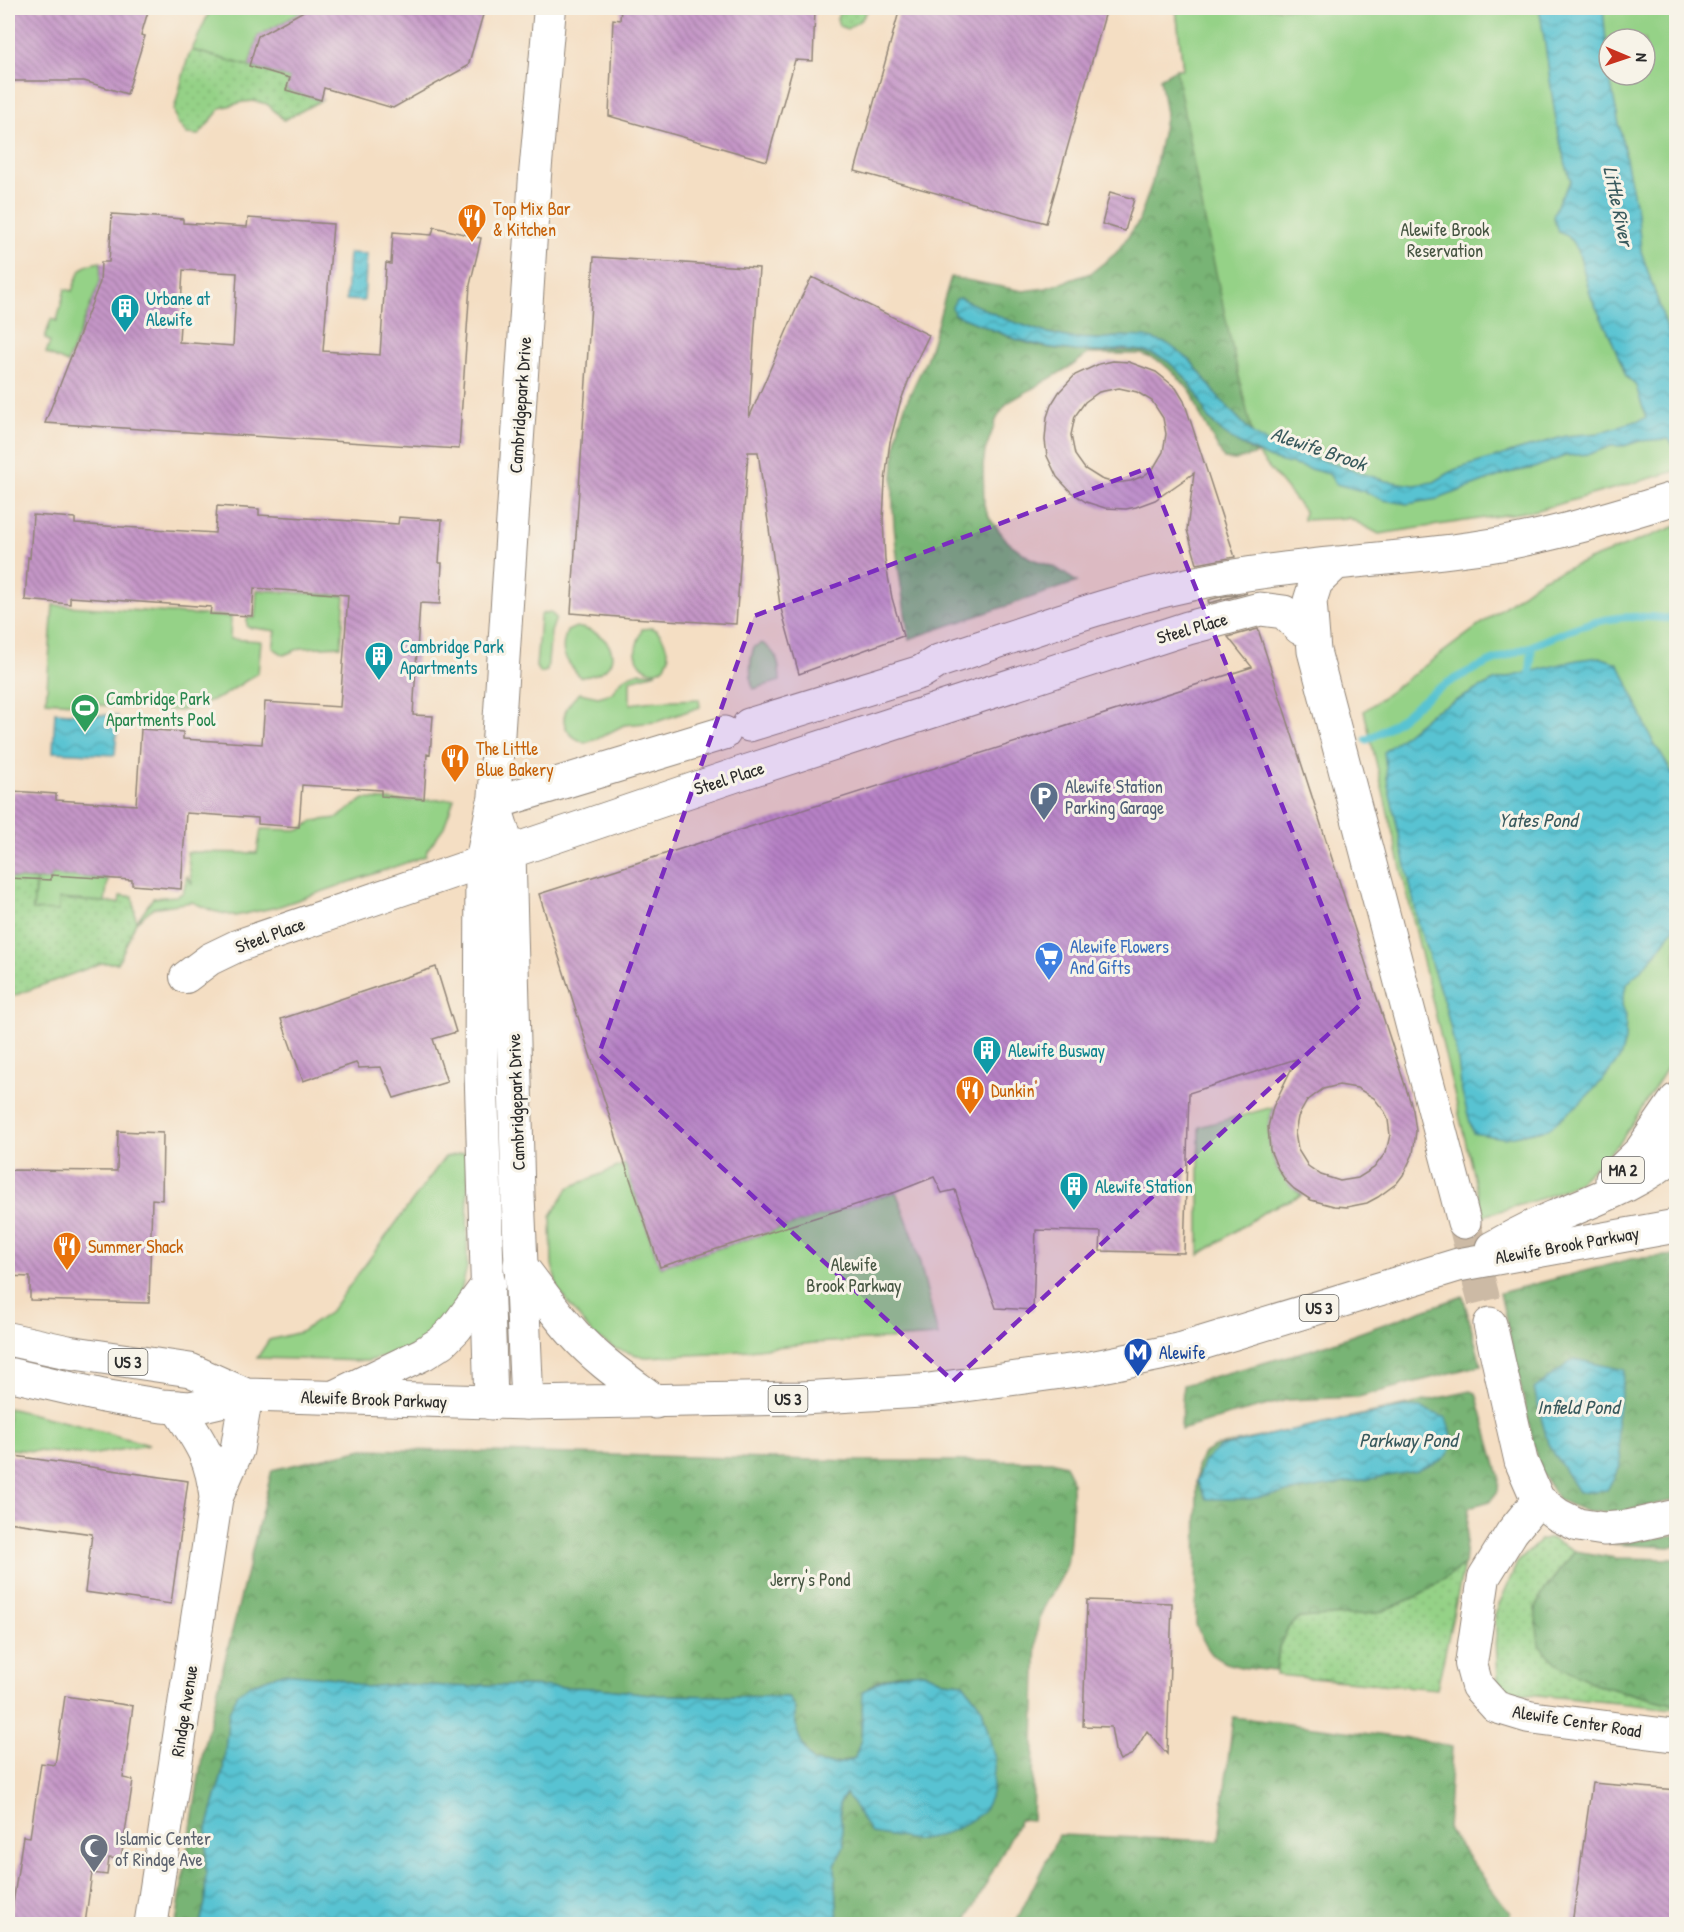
<svg xmlns="http://www.w3.org/2000/svg" width="1684" height="1932" viewBox="0 0 1684 1932" font-family="'Patrick Hand',sans-serif">
<defs>
<pattern id="grass-dots" width="8" height="8" patternUnits="userSpaceOnUse" patternTransform="scale(1.5)"><rect width="8" height="8" fill="#95d287"/><path d="M2 2h.1M6 6h.1" fill="none" stroke="#81b475" stroke-width="1.8" stroke-linecap="round"/></pattern>
<pattern id="forest-crowns" width="20" height="18" patternUnits="userSpaceOnUse" patternTransform="scale(1.5)"><rect width="20" height="18" fill="#78b474"/><path d="M2 6a3 3 0 1 1 6 0M12 15a3 3 0 1 1 6 0" fill="none" stroke="#63935f"/></pattern>
<pattern id="water-waves" width="16" height="10" patternUnits="userSpaceOnUse" patternTransform="scale(1.5)"><rect width="16" height="10" fill="#58c3d2"/><path d="M0 5q4-4 8 0t8 0" fill="none" stroke="#499fab"/></pattern>
<pattern id="building-back-hatch" width="6" height="6" patternUnits="userSpaceOnUse" patternTransform="scale(1.5)"><rect width="6" height="6" fill="#c596c7"/><path d="M-1 5l2 2M0 0l6 6M5-1l2 2" fill="none" stroke="#a07ba2"/></pattern>
</defs>
<rect width="100%" height="100%" fill="#f7f3e8"/>
<filter id="ink" filterUnits="userSpaceOnUse"><feTurbulence type="fractalNoise" baseFrequency=".0167" numOctaves="2"/><feDisplacementMap in="SourceGraphic" scale="12" xChannelSelector="R" yChannelSelector="G"/><feConvolveMatrix kernelMatrix="1 2 1 2 8 2 1 2 1" color-interpolation-filters="sRGB"/></filter>
<filter id="wash" filterUnits="userSpaceOnUse"><feTurbulence type="fractalNoise" baseFrequency=".008" numOctaves="4" result="noise"/><feDisplacementMap in="SourceGraphic" scale="24" xChannelSelector="R" yChannelSelector="G"/><feGaussianBlur stdDeviation="1.35" result="paint"/><feColorMatrix in="noise" values="0 0 0 0 0 0 0 0 0 0 0 0 0 0 0 0 0 1.4 0 .05"/><feComposite in="paint" operator="in"/></filter>
<g filter="url(#wash)">
<rect width="100%" height="100%" fill="#f4dec3"/>
<path fill="url(#grass-dots)" stroke="#607e59" stroke-width="1.5" d="M841 8H869L862 19 847 29 839 26 837 19Z
M192 50 290 78 287 90 322 100 284 120 267 104 255 101 243 102 221 108 199 135 187 134 177 122 174 110 188 57Z
M8 855H11L9 878 36 880 33 910 59 899 119 903 120 896H133L136 922 118 963H102L8 998Z
M1550 1538 1575 1551 1546 1588 1535 1608 1597 1685 1676 1705V1709L1508 1692 1498 1681 1495 1614 1517 1563 1540 1541Z
M1464 1565 1437 1689 1276 1675 1279 1647 1288 1628 1300 1618 1332 1615 1420 1595Z"/>
<path fill="url(#forest-crowns)" stroke="#527050" stroke-width="1.5" d="M1176 8 1254 435 1220 399 1190 360 1123 336 1100 339 1071 338 1043 332 1005 319 960 298 954 314C985 326 1016 343 1049 348 1066 350 1083 352 1100 352 1125 352 1137 347 1162 358 1176 364 1190 381 1197 394 1202 402 1204 412 1209 419 1222 434 1240 444 1257 454L1236 460 1224 459 1200 415 1192 393 1176 375 1161 362 1141 354H1088L1073 365 1007 403 997 418 985 451 983 466 984 506 990 519 1008 542 1030 558 1056 568 1077 582 909 639C899 570 885 502 898 431 902 406 916 383 926 360 936 333 942 304 951 277L1023 291 1046 288 1091 273 1116 253 1138 223 1152 183 1166 114 1160 78 1176 69H1183Z
M1676 1255V1500L1619 1512H1588L1559 1500 1539 1469 1500 1293 1631 1259Z
M1463 1296 1481 1365 1358 1397 1287 1400 1226 1416 1181 1430 1183 1385 1314 1349Z
M1471 1391 1476 1393 1499 1476 1498 1491 1490 1501 1469 1507 1464 1565 1420 1595 1379 1613 1300 1618 1288 1628 1279 1647 1276 1671C1258 1669 1224 1668 1212 1654 1204 1645 1201 1635 1196 1625L1197 1467 1204 1453 1214 1447Z
M363 1449 856 1461H1052L1065 1465C1067 1469 1070 1474 1071 1478 1074 1488 1070 1557 1066 1567 1057 1590 1041 1604 1037 1630L1032 1820 1020 1819 965 1924H838L835 1865 844 1845 839 1804 847 1793 851 1799 988 1732 982 1708 963 1683 943 1681 924 1672 899 1674 877 1681 863 1692 861 1739 855 1758C840 1764 829 1765 813 1762 805 1751 798 1739 796 1725 793 1709 799 1713 788 1697L659 1695 597 1688 482 1685 472 1687 400 1684 366 1687 337 1678 282 1673 250 1685 229 1712 223 1771 207 1829 205 1903 200 1924H176L204 1745 272 1470Z
M1676 1535V1545L1670 1547 1612 1544Z
M1575 1551 1615 1558 1676 1559V1705L1597 1685 1560 1666 1539 1645 1535 1608 1546 1588Z
M1233 1717 1426 1741 1452 1747 1447 1829 1510 1913 1509 1924H1015L1059 1835 1219 1841Z"/>
<path fill="#95d287" stroke="#607e59" stroke-width="1.5" fill-rule="evenodd" d="M211 8H309L258 36 249 66 192 50Z
M1176 8H1676V471L1538 510 1379 534 1349 518 1303 520 1304 511 1257 453 1252 433C1223 312 1198 192 1176 69H1183ZM1609 39H1645V75H1609Z
M101 262 100 282 67 363 46 353 50 342 45 338 51 319 57 321 65 289 72 291C80 271 78 265 101 262Z
M1676 526V1054L1621 1141 1577 1183 1546 1197 1483 1216 1364 711 1543 578Z
M257 590 345 596 341 646 301 648 284 655 273 648 276 631 247 627V618H255Z
M53 605 231 617 230 639 261 641 258 673 221 697 179 711 46 701Z
M550 612 556 618 551 632 547 671 540 673 536 667 540 618 542 614Z
M576 627C620 633 626 675 580 677 566 660 558 654 567 631Z
M652 628C663 632 666 646 669 657 667 660 667 663 665 666 654 678 637 666 636 653 635 646 640 636 642 629Z
M762 643C778 654 779 661 780 681L753 689C749 675 750 661 754 647Z
M640 672 656 673 630 680V704L653 701 699 699 700 707 656 722 624 725 597 739 585 743C558 732 558 711 580 693L598 697 612 693C619 680 626 676 640 672Z
M364 799 407 801 454 799 444 827 427 850 426 856 277 907 235 916 213 911 192 902 171 905 153 908 136 922 153 898 176 896 183 893 187 876 192 884 187 852 257 853 261 829 300 830 313 821 337 818Z
M51 875 108 879 105 902 59 899V911L33 910 36 880H51Z
M1273 1107C1262 1142 1273 1174 1302 1195L1267 1210 1199 1255V1127Z
M468 1152 467 1267 458 1303 437 1330 409 1350 367 1361 257 1358 269 1340 301 1332 330 1312 445 1157Z
M625 1164 660 1267 896 1192 914 1239 938 1336 814 1343 711 1354 644 1357 616 1349 593 1335 558 1290 552 1264 551 1216 568 1188Z
M8 1408 86 1427 149 1445 90 1455 8 1449Z"/>
<path fill="url(#water-waves)" stroke="#42777e" stroke-width="1.5" d="M1539 8H1603L1609 75 1638 217 1641 251 1670 337 1676 347V451L1668 439 1640 441 1624 446H1611L1590 454 1565 456 1534 468 1508 473 1438 499 1407 504 1383 500 1366 492 1336 484 1329 474 1271 459 1238 443 1222 432 1208 418 1197 394 1182 374 1165 359 1143 351 1123 349 1103 352 1076 351 1046 347 1018 340 954 314 952 307 956 299 960 298 1005 319 1043 332 1071 338 1100 339 1123 336 1146 337 1168 344 1190 360 1220 399 1254 435 1274 447 1297 452 1386 481 1414 485 1434 482 1454 470 1532 446 1566 436 1599 433 1646 418 1636 386 1626 376 1611 338 1591 297 1578 250 1568 236 1558 232 1553 216 1559 200 1571 181C1552 125 1550 65 1539 8Z
M349 253 367 254 364 301 346 300Z
M1599 657 1617 663 1624 674 1651 738 1676 779V925L1656 954 1626 985 1622 1005 1626 1015 1625 1041 1620 1058 1603 1080 1580 1103 1548 1129 1504 1138 1473 1133 1462 1093 1458 1061 1446 1009 1419 926 1388 785 1384 752 1431 713 1494 681 1577 660Z
M55 712 118 716 115 755 53 752Z
M1574 1359 1625 1370 1617 1420 1621 1464 1607 1490 1578 1492 1548 1444 1534 1389Z
M1404 1407 1421 1408 1447 1418C1460 1454 1449 1458 1417 1471L1250 1499H1206L1197 1480 1204 1461 1220 1447 1282 1432Z
M924 1672 943 1681 963 1683 982 1708 995 1759 992 1793 983 1812 968 1822 943 1835 916 1840 871 1833 846 1793 839 1804 844 1845 835 1865 838 1924H200L205 1903 207 1829 223 1771 229 1712 238 1693 250 1685 282 1673 337 1678 366 1687 400 1684 472 1687 482 1685 597 1688 659 1695 788 1697C799 1713 793 1709 796 1725 798 1739 805 1751 813 1762 829 1765 841 1765 855 1758L861 1739 863 1692C883 1676 899 1674 924 1672Z"/>
<g fill="none" stroke-linecap="round" stroke-linejoin="round">
<path stroke="#58c3d2" stroke-width="8" d="M1530 672 1532 646C1562 632 1596 618 1630 617 1645 616 1661 618 1676 619
M1366 740C1396 727 1412 706 1438 689 1467 670 1500 658 1532 646"/>
</g>
<g id="blocks">
<path fill="url(#building-back-hatch)" fill-rule="evenodd" d="M8 8H149L141 35 145 36 127 94 84 81H8Z
M309 8H485L468 66 393 108 324 88 321 100 286 90 290 78 249 66 258 36Z
M621 8H810L809 10H815L813 61 795 60 767 161 609 116 613 19 620 20Z
M900 8H1107L1046 223 855 171Z
M1110 192 1134 199 1125 231 1102 224Z
M112 214 183 219V223L247 227 248 218 333 224 323 351 380 355 386 263 391 264 393 232 432 235 434 227 481 238 470 285 459 449 45 423 100 282 101 262H109ZM183 270 237 273 233 346 179 342Z
M594 257 759 268 749 418 800 300 812 277 929 335 914 366 900 403 890 442 885 481 883 520 885 560 892 598 903 636 799 674 780 605 758 452H748L736 624 631 618 571 613Z
M1113 361 1129 362 1156 372 1176 388 1184 401 1235 557 1197 564 1187 530 1194 473 1155 500 1136 507 1126 509 1105 508 1086 502 1071 492 1057 477 1047 456 1045 440 1047 417 1051 405 1059 392 1075 375 1099 364ZM1119 388 1137 392 1152 401 1163 418 1166 434 1163 452 1153 469 1143 476 1131 481 1114 483 1101 479 1085 469 1075 455 1071 435 1075 416 1085 402 1099 392Z
M217 506 259 509V515L398 524 399 517 442 520 439 563H442L440 604 420 603 413 715 433 716 430 755 427 754 424 799 381 796V790L302 785 299 827 258 824V818L186 813 181 889 132 885V880L51 875V880L9 878 12 836 10 835 12 791 56 794V800L136 805 141 729 183 732V739L262 744 265 702 340 707 348 595 254 588 252 616 210 614 211 607 70 597V604L25 600 28 557 30 558 33 515 75 518V524L215 533Z
M1247 593 1209 603 1208 600 1225 596Z
M1258 629 1413 1110 1416 1131 1413 1154 1403 1175 1397 1183 1378 1197 1367 1203 1347 1207 1334 1206 1311 1200 1294 1189 1285 1180 1278 1169 1270 1150 1268 1127 1273 1107 1296 1059 1189 1093 1184 1253 1100 1251 1101 1232 1036 1230 1033 1310 996 1308 955 1190 942 1193 934 1177 896 1192 660 1267 620 1149 539 894 1252 667 1228 637ZM1339 1085 1357 1088 1374 1098 1385 1112 1388 1120 1390 1135 1386 1152 1374 1168 1358 1178 1340 1181 1321 1175 1308 1166 1298 1150 1295 1133 1298 1117 1307 1101 1323 1089Z
M436 967 456 1032 433 1039 447 1082 394 1098 381 1067 359 1068 356 1063 303 1081 281 1019Z
M118 1131 163 1133 162 1200 152 1199 149 1303 30 1300V1277L8 1276V1170L117 1171Z
M8 1455 188 1481 171 1604 85 1592 92 1534 8 1522Z
M1087 1600 1172 1603 1167 1754 1147 1731 1133 1754 1120 1760 1115 1750 1111 1727 1083 1726Z
M65 1696 133 1706 123 1778 133 1780 121 1859 109 1858 107 1875 92 1873 85 1924H10L23 1836 30 1837 41 1763 55 1765Z
M1592 1783 1677 1790V1924H1572Z"/>
</g>
</g>
<g filter="url(#ink)">
<use href="#blocks" fill-opacity="0" stroke="#908477" stroke-width="1.5"/>
<g fill="none" stroke-linecap="round" stroke-linejoin="round">
<path stroke="#ccbaa5" stroke-width="33" stroke-dasharray="33 16" stroke-linecap="butt" d="M1464 1222 1490 1324"/>
<g stroke="#908477" stroke-width="34">
<path id="minor" d="M494 803 535 175 550 8
M186 977 210 959 237 946 505 854
M1538 1500 1512 1532 1484 1577 1471 1664 1477 1686 1496 1707 1529 1717 1676 1736"/>
</g>
<g stroke="#908477" stroke-width="35">
<path id="tertiary" d="M177 1407C199 1441 212 1456 216 1498
M151 1924 216 1498 237 1450 246 1395"/>
</g>
<g stroke="#908477" stroke-width="35">
<path id="secondary" d="M1336 563 1316 582 1310 601 1314 651 1464 1222
M749 725 921 672 939 661C1032 631 1125 595 1222 578 1305 563 1390 560 1474 548 1542 539 1611 518 1676 498
M494 803 509 852 518 1195 527 1403
M494 803 724 733
M509 852 736 775 1188 628 1260 609 1284 612 1300 628
M1490 1324 1521 1461 1538 1500 1558 1515 1578 1525 1604 1529 1627 1527 1676 1516
M491 1403 481 1071 482 861 493 805"/>
</g>
<g stroke="#908477" stroke-width="35">
<path id="trunk" d="M1612 1179 1641 1151 1676 1100
M1492 1248C1512 1237 1533 1226 1554 1217 1596 1199 1641 1183 1676 1153
M520 1265C538 1288 555 1313 574 1334 598 1361 627 1380 656 1402
M8 1339 68 1352 190 1370 246 1395
M1179 1350 1458 1265 1676 1226
M8 1374 103 1396 162 1406 190 1408 246 1395 527 1403 802 1398 921 1391 1091 1368
M336 1396 423 1354 442 1342 456 1328 489 1283"/>
</g>
<use href="#minor" stroke="#fff" stroke-width="32"/>
<use href="#tertiary" stroke="#fff" stroke-width="33"/>
<use href="#secondary" stroke="#fff" stroke-width="33"/>
<use href="#trunk" stroke="#fff" stroke-width="33"/>
<g stroke="#908477" stroke-width="35" stroke-linecap="butt">
<path id="trunk-bridge" d="M1091 1368 1179 1350"/>
</g>
<use href="#trunk-bridge" stroke="#fff" stroke-width="33"/>
</g>
</g>
<path fill="#7b2cbf" fill-opacity="0.2" stroke="#7b2cbf" stroke-width="4.5" stroke-dasharray="12 8" stroke-linejoin="round" d="M1148 468 1361 1004 953 1381 599 1054 754 616Z"/>
<defs>
<g id="restaurant-pin" transform="scale(1.5)"><path d="M0 17L-7.5 6A9.5 9.5 0 1 1 7.5 6Z" fill="#e8710a" stroke="#f7f3e8"/><path d="M-5-6h1v4h1v-4h1v4h1v-4h1v5L-1.5 .5V6h-2V.5L-5-1ZM5-6V6H3V1.5H1.5Q1.5-4 5-6Z" fill="#fff"/></g>
<g id="building-pin" transform="scale(1.5)"><path d="M0 17L-7.5 6A9.5 9.5 0 1 1 7.5 6Z" fill="#0f9aa8" stroke="#f7f3e8"/><path d="M-4-6H4V6H1V3H-1V6H-4ZM-2.5-4.3h1.7v1.8h-1.7ZM.8-4.3h1.7v1.8H.8ZM-2.5-1h1.7V.8h-1.7ZM.8-1h1.7V.8H.8Z" fill="#fff"/></g>
<g id="stadium-pin" transform="scale(1.5)"><path d="M0 17L-7.5 6A9.5 9.5 0 1 1 7.5 6Z" fill="#2e9e5b" stroke="#f7f3e8"/><path d="M0-5a6.5 5 0 1 0 0 10a6.5 5 0 1 0 0-10ZM-3.5-1.8h7v3.6h-7Z" fill="#fff"/></g>
<g id="parking-pin" transform="scale(1.5)"><path d="M0 17L-7.5 6A9.5 9.5 0 1 1 7.5 6Z" fill="#5c6f8a" stroke="#f7f3e8"/><path d="M-3.5-5.5H1a3.5 3.5 0 0 1 0 7H-1V5.5H-3.5ZM-1-3.4V-.6H.8a1.4 1.4 0 0 0 0-2.8Z" fill="#fff"/></g>
<g id="supermarket-pin" transform="scale(1.5)"><path d="M0 17L-7.5 6A9.5 9.5 0 1 1 7.5 6Z" fill="#3f7fe0" stroke="#f7f3e8"/><path d="M-6-5.5h2.5l.6 2H6L4.5 2H-2.5L-4.4-4H-6ZM-1.5 3.2a1.3 1.3 0 1 0 .1 0ZM3 3.2a1.3 1.3 0 1 0 .1 0Z" fill="#fff"/></g>
<g id="metro-pin" transform="scale(1.5)"><path d="M0 17L-7.5 6A9.5 9.5 0 1 1 7.5 6Z" fill="#1a4fb4" stroke="#f7f3e8"/><path d="M-5.5 5V-5H-3L0 0L3-5H5.5V5H3V-.5L0 4L-3-.5V5Z" fill="#fff"/></g>
<g id="mosque-pin" transform="scale(1.5)"><path d="M0 17L-7.5 6A9.5 9.5 0 1 1 7.5 6Z" fill="#6b7280" stroke="#f7f3e8"/><path d="M3.5-4.9A6 6 0 1 0 3.5 4.9A5 5 0 1 1 3.5-4.9Z" fill="#fff"/></g>
</defs>
<g fill-rule="evenodd">
<use href="#restaurant-pin" x="472" y="218"/>
<use href="#building-pin" x="125" y="308"/>
<use href="#building-pin" x="379" y="656"/>
<use href="#stadium-pin" x="85" y="708"/>
<use href="#restaurant-pin" x="455" y="758"/>
<use href="#parking-pin" x="1044" y="796"/>
<use href="#supermarket-pin" x="1049" y="956"/>
<use href="#building-pin" x="987" y="1050"/>
<use href="#restaurant-pin" x="970" y="1090"/>
<use href="#building-pin" x="1074" y="1186"/>
<use href="#restaurant-pin" x="67" y="1246"/>
<use href="#metro-pin" x="1138" y="1352"/>
<use href="#mosque-pin" x="94" y="1848"/>
</g>
<g text-anchor="middle" dominant-baseline="central" stroke-width="6" stroke-linejoin="round" paint-order="stroke">
<g fill="#f7f3e8" stroke="#686764" stroke-width="1.5">
<rect x="1602" y="1157" width="42" height="26" rx="4.5"/>
<rect x="1299.5" y="1295" width="39" height="26" rx="4.5"/>
<rect x="108.5" y="1349" width="39" height="26" rx="4.5"/>
<rect x="768.5" y="1386" width="39" height="26" rx="4.5"/>
</g>
<g font-size="16" font-weight="bold" fill="#2b2b2b">
<text x="1623" y="1170">MA 2</text>
<text x="1319" y="1308">US 3</text>
<text x="128" y="1362">US 3</text>
<text x="788" y="1399">US 3</text>
</g>
<g font-size="18" fill="#c56008" stroke="#f7f3e8" text-anchor="start">
<text x="493" y="208">Top Mix Bar<tspan x="493" dy="21">&amp; Kitchen</tspan></text>
<text x="476" y="748">The Little<tspan x="476" dy="21">Blue Bakery</tspan></text>
<text x="991" y="1090">Dunkin'</text>
<text x="88" y="1246">Summer Shack</text>
</g>
<g font-size="18" fill="#465542" stroke="#f7f3e8">
<text x="1445" y="229">Alewife Brook<tspan x="1445" dy="21">Reservation</tspan></text>
<text x="854" y="1264">Alewife<tspan x="854" dy="21">Brook Parkway</tspan></text>
<text x="810" y="1579">Jerry's Pond</text>
</g>
<g font-size="18" fill="#0d838f" stroke="#f7f3e8" text-anchor="start">
<text x="146" y="298">Urbane at<tspan x="146" dy="21">Alewife</tspan></text>
<text x="400" y="646">Cambridge Park<tspan x="400" dy="21">Apartments</tspan></text>
<text x="1008" y="1050">Alewife Busway</text>
<text x="1095" y="1186">Alewife Station</text>
</g>
<g font-size="18" fill="#2b2b2b" stroke="#f7f3e8">
<text transform="translate(520 405) rotate(-86)">Cambridgepark Drive</text>
<text transform="translate(1192 628) rotate(-16)">Steel Place</text>
<text transform="translate(729 778) rotate(-18)">Steel Place</text>
<text transform="translate(270 935) rotate(-20)">Steel Place</text>
<text transform="translate(516 1102) rotate(-92)">Cambridgepark Drive</text>
<text transform="translate(1567 1245) rotate(-10)">Alewife Brook Parkway</text>
<text transform="translate(374 1399) rotate(2)">Alewife Brook Parkway</text>
<text transform="translate(184 1711) rotate(-81)">Rindge Avenue</text>
<text transform="translate(1577 1721) rotate(9)">Alewife Center Road</text>
</g>
<g font-size="18" fill="#27864d" stroke="#f7f3e8" text-anchor="start">
<text x="106" y="698">Cambridge Park<tspan x="106" dy="21">Apartments Pool</tspan></text>
</g>
<g font-size="18" fill="#4e5e75" stroke="#f7f3e8" text-anchor="start">
<text x="1065" y="786">Alewife Station<tspan x="1065" dy="21">Parking Garage</tspan></text>
</g>
<g font-size="18" fill="#366cbe" stroke="#f7f3e8" text-anchor="start">
<text x="1070" y="946">Alewife Flowers<tspan x="1070" dy="21">And Gifts</tspan></text>
</g>
<g font-size="18" fill="#164399" stroke="#f7f3e8" text-anchor="start">
<text x="1159" y="1352">Alewife</text>
</g>
<g font-size="18" fill="#5b616d" stroke="#f7f3e8" text-anchor="start">
<text x="115" y="1838">Islamic Center<tspan x="115" dy="21">of Rindge Ave</tspan></text>
</g>
<g font-size="20" font-style="italic" fill="#38595d" stroke="#f7f3e8">
<text transform="translate(1619 206) rotate(78)">Little River</text>
<text transform="translate(1319 448) rotate(19)">Alewife Brook</text>
<text x="1538" y="819">Yates Pond</text>
<text x="1578" y="1406">Infield Pond</text>
<text x="1408" y="1439">Parkway Pond</text>
</g>
</g>
<rect width="1684" height="1932" fill="none" stroke="#f7f3e8" stroke-width="30"/>
<g transform="translate(1627 57) rotate(92)"><circle r="28" fill="#f7f3e8" stroke="#a5a39c" stroke-width="1.5"/>
<path d="M0-4.5L10 22L0 15L-10 22Z" fill="#c8321e"/>
<text y="-9" font-size="16" font-weight="bold" text-anchor="middle" fill="#2b2b2b">N</text>
</g>
</svg>
